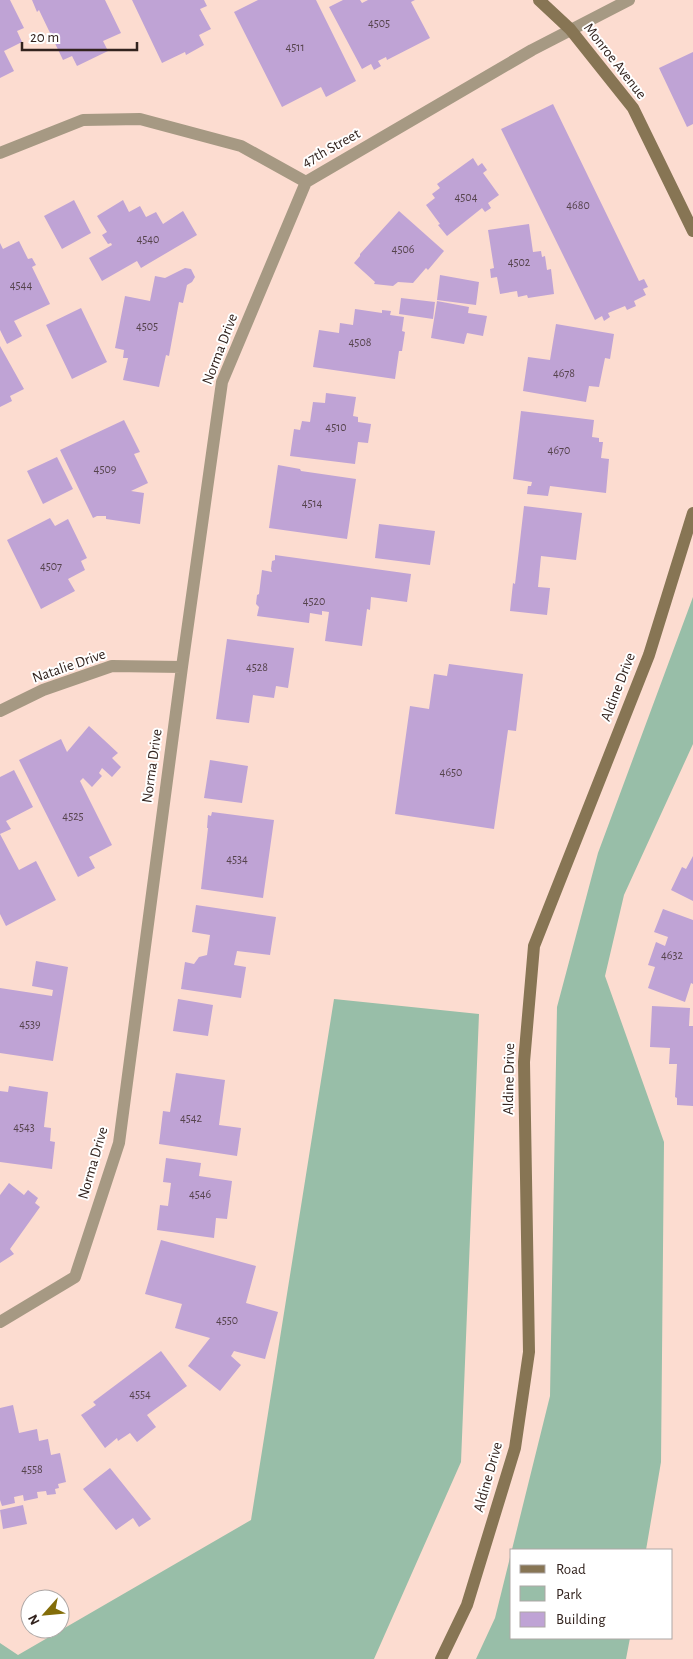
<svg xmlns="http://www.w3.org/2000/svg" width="693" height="1659" viewBox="0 0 693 1659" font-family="'Alegreya Sans',sans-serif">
<rect width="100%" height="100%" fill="#fcdcd0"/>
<path fill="#98bea8" d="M693 597V744L624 895 605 976 664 1142 661 1462 646 1550H512V1638H630L626 1659H476L495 1618 550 1396 557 1007 598 853Z
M334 999 479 1014 461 1462 374 1659H0V1643L18 1655 251 1520Z"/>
<path fill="#bfa3d5" d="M0 0H10L24 28 17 31 22 42 4 51 14 71 0 78Z
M32 0H105L121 33 103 41 108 51 77 66 72 56 63 60 39 10 37 12Z
M132 0H204L207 6 200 9 211 29 199 35 204 45 186 55 185 52 162 63Z
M258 0H316L356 81 326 97 321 87 282 107 234 12Z
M343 0H360L362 3 368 0H415L411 2 430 38 387 60 386 57 378 61 381 66 374 70 371 64 362 69 329 7Z
M693 52V124L687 127 659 68Z
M553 104 639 281 644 279 648 287 643 289 646 295 634 301 636 306 627 310 625 306 608 313 610 317 604 321 602 316 595 320 501 129Z
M473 158 478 166 482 163 487 170 483 173 499 195 488 203 491 208 485 212 482 208 447 236 438 225 440 224 426 205 435 198 432 194 440 188 437 184Z
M74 200 91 233 62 249 44 216Z
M123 200 129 212 140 206 146 217 156 212 163 224 183 211 197 235 141 268 137 261 102 281 89 258 112 245 111 243 108 244 102 235 107 232 97 216Z
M399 211 444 251 428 270 426 268 413 283 398 282 393 286 374 284 375 282 354 263 360 256V254Z
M529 224 533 252 541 251 542 257 545 256 547 270 551 269 554 294 528 298 527 295 518 297 517 291 500 294 497 277 491 278 490 269 494 268 488 230Z
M19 241 28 259 32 258 36 265 32 267 50 304 14 321 22 336 7 344 0 330V243L3 249Z
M185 268 191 269 195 277 192 282 187 285 183 303 179 302 169 356 166 355 159 387 123 380 128 358H123L124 350 115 348 125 296 150 301 155 276 165 278Z
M440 275 479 282 476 305 437 300Z
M401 298 435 302 433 319 399 314Z
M437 301 469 307 468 313 487 316 483 336 467 333 464 344 431 338Z
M81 308 107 362 72 379 46 325Z
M355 309 382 313V310L391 311 390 315 404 317 402 331 405 332 402 351H399L395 379 313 367 319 330 339 333 340 323 353 325Z
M556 324 614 334 610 359 605 358 599 387 589 386 586 402 523 391 528 357 550 360Z
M0 346 24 389 10 396 12 401 0 407Z
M326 393 356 397 353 416 358 417V422L371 424 368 443 358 442 355 464 290 456 294 429 300 430 302 421 310 422 313 402 325 403Z
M521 411 594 420 592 437 599 438V442H603L601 458 609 459 606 493 550 486 548 496 527 494 528 486H531L532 482 513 479Z
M124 420 140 452 134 454 148 483 131 491 144 493 140 524 106 519V516H97L93 518 60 450Z
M57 457 73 489 43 504 27 471Z
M278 465 300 469 301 471 356 479 347 539 269 528Z
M524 506 582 513 576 560 541 556 538 587 550 588 547 615 510 611 513 583 515 584Z
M50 518 55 526 68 519 87 558 81 561 85 570 68 579 75 591 41 609 7 540Z
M379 524 435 531 430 565 375 558Z
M275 555 411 574 407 602 371 597 370 610 367 609 362 646 325 641 329 612 322 611V615L310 613 309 623 257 616 259 607 256 604 257 595 259 594 262 570 272 572 271 569 272 561 275 560Z
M227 639 294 648 288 688 276 686 274 698 253 695 249 723 216 719Z
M449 664 523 674 516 731 508 730 494 829 395 814 410 706 429 709 434 674 447 676Z
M89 726 118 753 112 758 121 767 112 777 102 768 99 773 102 776 92 787 83 778 80 781 112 845 89 857 95 868 78 877 19 760 61 739 67 752Z
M210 760 248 766 242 803 204 798Z
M14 770 33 807 6 821 11 829 0 834 19 870 36 861 56 900 6 926 0 914V777Z
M212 812 274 820 263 898 201 889 208 828H207L208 815 211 816Z
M693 856V901L671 890 682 867 686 869Z
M196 905 276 917 270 955 237 951 234 965 246 967 241 998 181 989 185 962 194 964 199 957 207 955 210 935 192 932Z
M663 909 693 920V984L691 983 685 1002 648 988 655 967 648 965 656 942 665 946 668 937 654 932Z
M36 961 68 967 53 1061 0 1053V988L52 996 53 990 32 986Z
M178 999 213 1005 208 1036 173 1031Z
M652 1006 690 1008 689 1026H693V1106L677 1105V1098L675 1097 677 1064H669L670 1048 650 1047Z
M176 1073 225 1080 219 1125 241 1128 237 1156 159 1144 163 1111 170 1112Z
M9 1086 48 1092 44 1127 51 1128 50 1141 55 1142 52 1169 0 1162V1091L8 1092Z
M166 1158 201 1163 199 1176 232 1181 227 1219 216 1218 214 1238 157 1230 160 1205 168 1206 171 1183 163 1182Z
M9 1183 24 1195 28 1190 38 1198 35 1203 40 1207 10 1249 14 1254 0 1263V1195Z
M161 1240 256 1266 246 1303 278 1312 265 1359 234 1351 231 1356 241 1365 220 1391 188 1366 210 1338 175 1328 182 1304 145 1294Z
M161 1351 187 1386 147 1415 156 1427 137 1442 130 1433 118 1441 117 1438 105 1448 81 1415 96 1405 93 1402Z
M13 1405 19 1433 37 1429 39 1441 48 1439 51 1455 60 1453 66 1482 58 1484 59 1488 55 1489 56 1494 47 1495 46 1491 37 1492 38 1498 24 1501 23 1495 14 1497 15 1503 2 1506 0 1500V1408Z
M110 1468 151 1519 139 1527 133 1518 116 1530 83 1489Z
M23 1505 27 1524 3 1529 0 1510Z"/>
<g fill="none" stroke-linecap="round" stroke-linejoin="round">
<path stroke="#a69983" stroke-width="12" d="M0 153 83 120 140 119 241 146 306 182
M306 182 532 50 629 0
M0 711 43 690 112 666 182 667
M0 1322 75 1277 119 1143 182 667 222 382 306 182"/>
<path stroke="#877554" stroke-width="12" d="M539 0 570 29 633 108 693 231
M441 1659 467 1605 515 1448 529 1352 524 1062 534 946 649 655 693 513"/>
</g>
<g text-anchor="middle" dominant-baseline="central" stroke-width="4" stroke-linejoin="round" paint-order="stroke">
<g font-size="12" fill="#55434c">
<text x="379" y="23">4505</text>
<text x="295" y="47">4511</text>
<text x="466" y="197">4504</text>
<text x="578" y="205">4680</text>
<text x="148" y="239">4540</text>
<text x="403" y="249">4506</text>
<text x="519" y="262">4502</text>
<text x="21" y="285">4544</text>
<text x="147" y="326">4505</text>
<text x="360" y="342">4508</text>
<text x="564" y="373">4678</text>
<text x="336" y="427">4510</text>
<text x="559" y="450">4670</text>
<text x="105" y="469">4509</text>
<text x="312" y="503">4514</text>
<text x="51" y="566">4507</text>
<text x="314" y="601">4520</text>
<text x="257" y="667">4528</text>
<text x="451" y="772">4650</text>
<text x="73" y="816">4525</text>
<text x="237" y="859">4534</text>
<text x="672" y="955">4632</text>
<text x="30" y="1024">4539</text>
<text x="191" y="1118">4542</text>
<text x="24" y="1127">4543</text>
<text x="200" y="1194">4546</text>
<text x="227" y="1320">4550</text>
<text x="140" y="1394">4554</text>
<text x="32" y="1469">4558</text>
</g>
<g font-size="15" fill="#32231e" stroke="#fff">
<text transform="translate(615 61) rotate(52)">Monroe Avenue</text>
<text transform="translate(331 148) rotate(-29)">47th Street</text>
<text transform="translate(220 349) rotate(-69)">Norma Drive</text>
<text transform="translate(69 666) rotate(-19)">Natalie Drive</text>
<text transform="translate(618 687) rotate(-69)">Aldine Drive</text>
<text transform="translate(152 766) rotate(-82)">Norma Drive</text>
<text transform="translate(509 1079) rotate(-89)">Aldine Drive</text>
<text transform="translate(93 1163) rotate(-74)">Norma Drive</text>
<text transform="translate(488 1477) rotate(-74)">Aldine Drive</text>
</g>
</g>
<rect x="510" y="1549" width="162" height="90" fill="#ffffff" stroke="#ada7a5"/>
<rect x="520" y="1565" width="25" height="8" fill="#877554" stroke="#ada7a5"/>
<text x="556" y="1574" font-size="15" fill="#32231e">Road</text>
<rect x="520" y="1586" width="25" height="15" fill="#98bea8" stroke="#ada7a5"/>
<text x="556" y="1599" font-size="15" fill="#32231e">Park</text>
<rect x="520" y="1612" width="25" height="15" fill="#bfa3d5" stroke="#ada7a5"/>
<text x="556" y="1624" font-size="15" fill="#32231e">Building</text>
<g transform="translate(45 1614) rotate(243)"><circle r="24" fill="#ffffff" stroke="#ada7a5"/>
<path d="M0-4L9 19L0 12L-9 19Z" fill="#836d09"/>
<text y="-8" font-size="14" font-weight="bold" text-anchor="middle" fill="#32231e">N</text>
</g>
<path d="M22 42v8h115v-8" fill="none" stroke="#32231e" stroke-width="2.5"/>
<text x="30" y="42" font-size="15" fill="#32231e" stroke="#ffffff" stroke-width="4" paint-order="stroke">20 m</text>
</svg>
